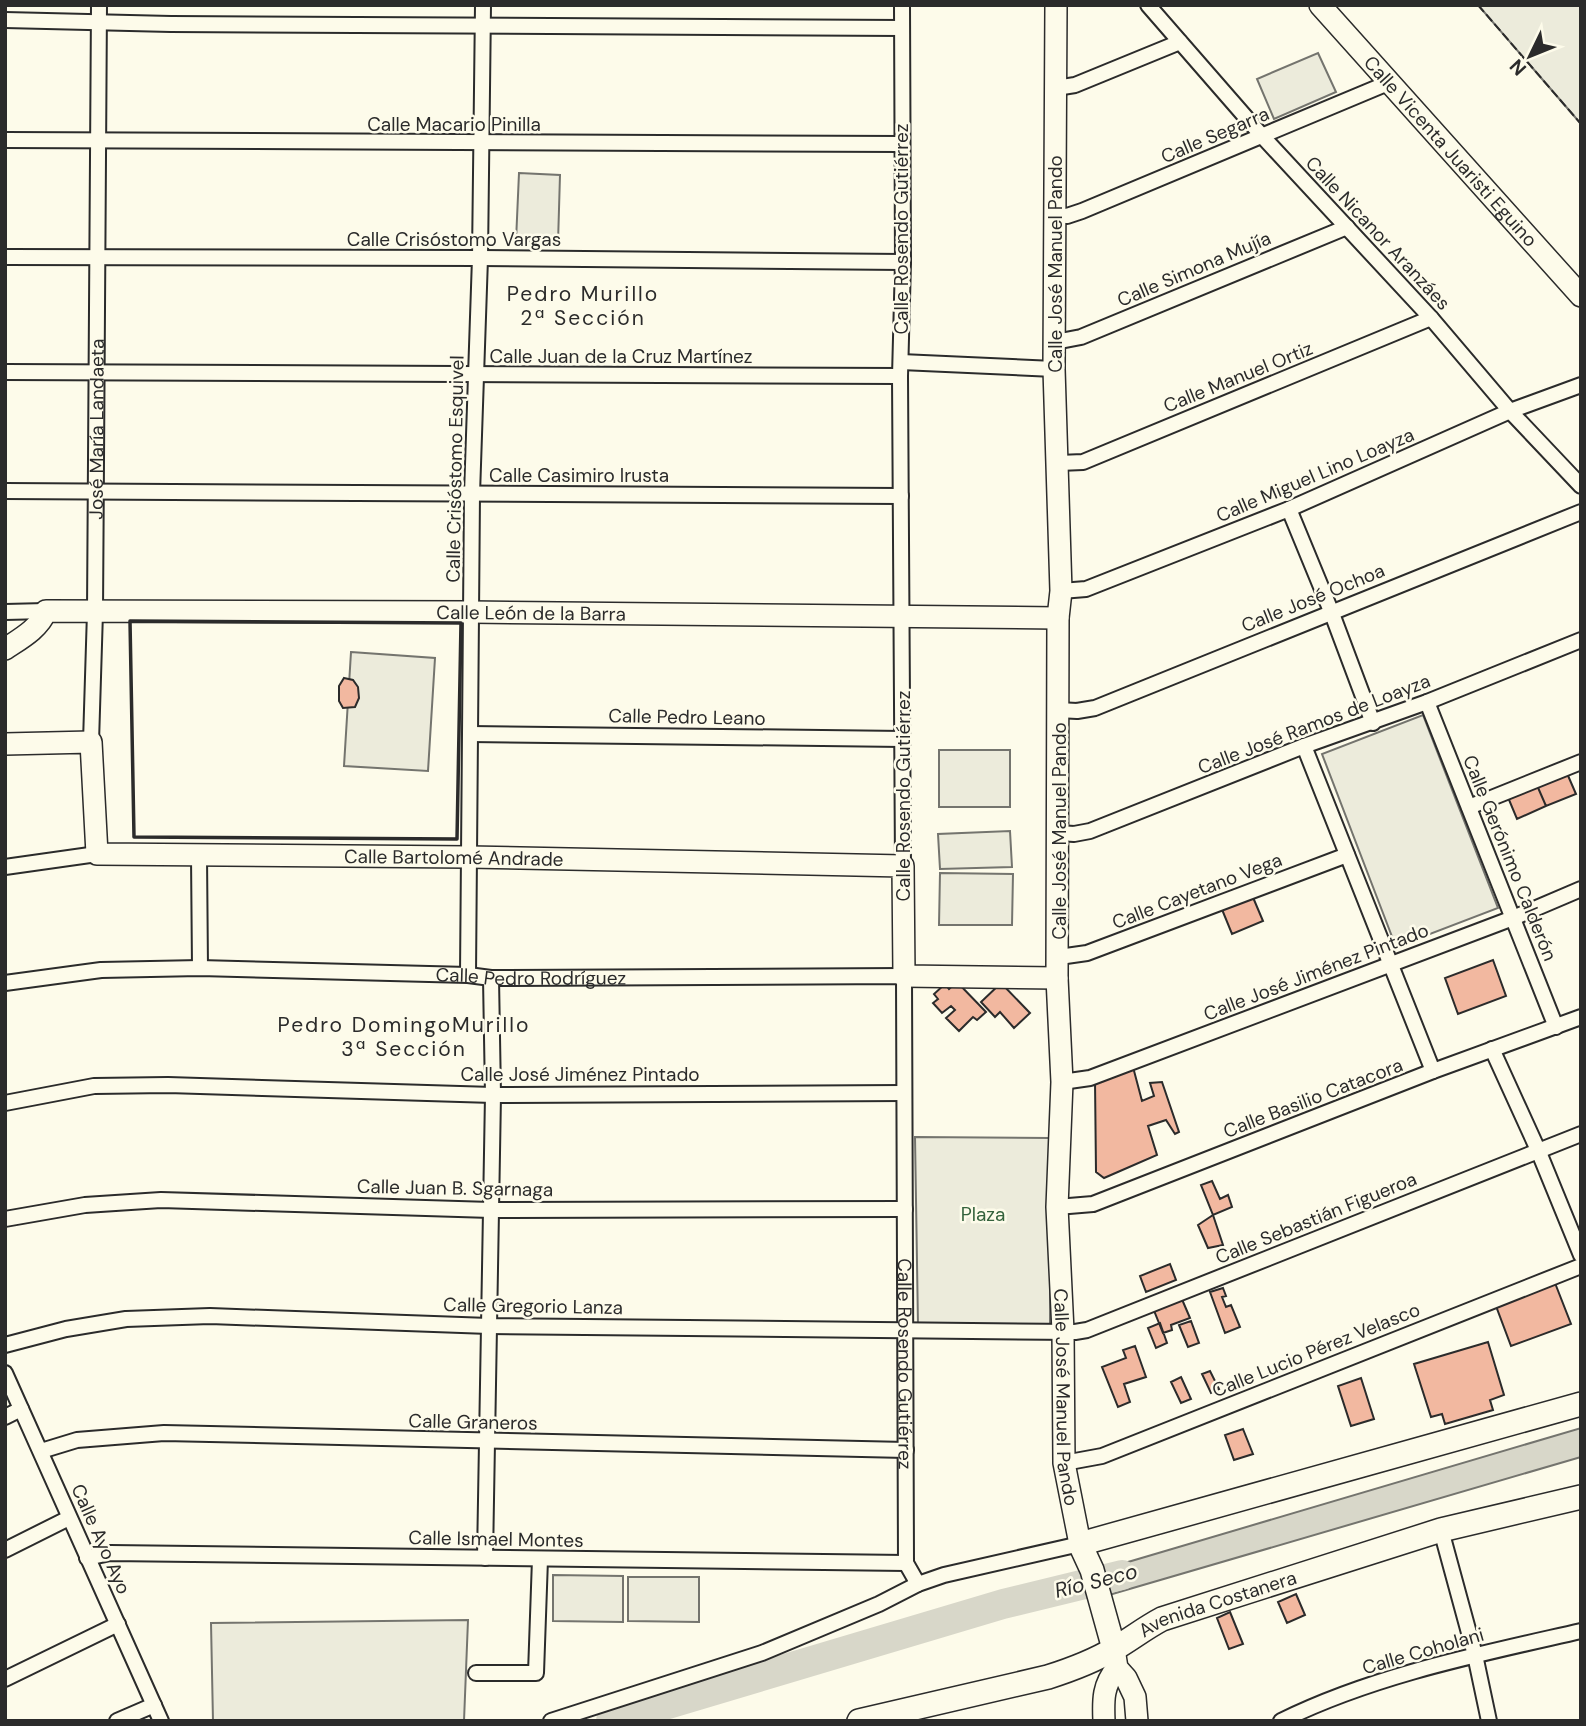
<svg xmlns="http://www.w3.org/2000/svg" width="1586" height="1726" viewBox="0 0 1586 1726" font-family="'DM Sans',sans-serif">
<rect width="100%" height="100%" fill="#fdfbea"/>
<path fill="#ecebdb" stroke="#74746e" stroke-width="2" d="M1478 5H1581V124Z
M1318 53 1336 92 1274 119 1257 79Z
M519 173 560 175 558 243 516 241Z
M351 652 435 658 428 771 344 766Z
M1423 715 1498 908 1396 947 1322 754Z
M939 750H1010V807H939Z
M1010 831 1012 867 940 869 938 834Z
M940 873 1013 874 1012 925H939Z
M915 1137 1050 1138V1324L918 1326Z
M553 1575 623 1576V1622L553 1621Z
M628 1577H699V1622L628 1621Z
M468 1620 464 1721H213L211 1623Z"/>
<path fill="#d8d7c9" stroke="#74746e" stroke-width="2" d="M1581 1428V1457L1109 1595 1101 1570Z"/>
<g fill="none" stroke-linecap="round" stroke-linejoin="round">
<path stroke="#d8d7c9" stroke-width="30" d="M611 1721 1003 1604 1122 1575"/>
</g>
<path fill="#f2b8a0" stroke="#2b2b2b" stroke-width="2" d="M344 678 353 680 358 687 359 698 355 707 343 708 339 701V686Z
M1566 771 1576 794 1546 806 1536 783Z
M1536 783 1546 806 1517 819 1507 795Z
M1252 895 1263 921 1232 934 1221 907Z
M1493 960 1506 996 1458 1014 1445 978Z
M957 982 986 1012 977 1020 973 1017 959 1031 946 1018 955 1010 951 1006 942 1013 933 1003 938 999 934 994 945 984 949 989Z
M1001 983 1030 1013 1014 1028 1000 1012 995 1017 981 1002Z
M1133 1067 1142 1101 1154 1096 1150 1083 1162 1082 1179 1132 1175 1134 1166 1120 1148 1126 1157 1155 1104 1178 1096 1172 1095 1081Z
M1212 1181 1220 1199 1228 1195 1232 1207 1213 1215 1201 1185Z
M1213 1215 1223 1245 1208 1248 1198 1225Z
M1170 1264 1176 1280 1146 1292 1140 1276Z
M1555 1283 1571 1324 1511 1346 1496 1306Z
M1223 1288 1226 1296 1222 1297 1226 1307 1231 1305 1240 1327 1225 1333 1210 1292Z
M1181 1297 1190 1318 1171 1325 1172 1330 1163 1333 1153 1308Z
M1191 1321 1199 1343 1188 1347 1179 1325Z
M1160 1323 1167 1343 1156 1348 1148 1328Z
M1488 1342 1504 1395 1490 1400 1493 1410 1445 1424 1442 1414 1431 1417 1414 1364Z
M1135 1346 1146 1377 1124 1384 1130 1402 1118 1407 1102 1367 1126 1358 1123 1350Z
M1210 1371 1219 1389 1211 1393 1202 1374Z
M1181 1377 1191 1399 1181 1403 1171 1382Z
M1361 1378 1374 1419 1351 1426 1338 1386Z
M1243 1429 1253 1454 1234 1460 1225 1435Z
M1296 1594 1305 1615 1287 1623 1278 1602Z
M1230 1612 1243 1644 1229 1649 1217 1618Z"/>
<g fill="none" stroke-linecap="round" stroke-linejoin="round">
<g stroke="#2b2b2b" stroke-width="18">
<g id="street">
<path d="M902 5 903 262 900 376 903 866"/>
<path d="M1148 5 1263 137 1431 318 1510 411 1581 486"/>
<path d="M5 20 171 24 902 28"/>
<path d="M1056 88 1075 85 1180 42"/>
<path d="M5 140 902 144"/>
<path d="M1054 215 1067 216 1082 211 1388 83"/>
<path d="M5 257 480 258 903 262"/>
<path d="M1055 342 1081 337 1347 227"/>
<path d="M901 362 1054 369"/>
<path d="M5 372 900 376"/>
<path d="M1059 463 1083 462 1431 318"/>
<path d="M5 491 901 496"/>
<path d="M1289 509 1331 611 1373 723"/>
<path d="M1061 591 1086 589 1289 509 1510 411 1581 385"/>
<path d="M5 612 46 611"/>
<path d="M1427 702 1556 1027"/>
<path d="M1058 710 1077 711 1095 708 1581 512"/>
<path d="M470 734 903 739"/>
<path id="s1" d="M91 742 95 612 99 5"/>
<path d="M1304 746 1433 1071"/>
<path d="M1469 807 1581 762"/>
<path d="M1059 833 1074 834 1090 831 1304 746 1427 702 1581 640"/>
<path d="M199 856 200 968"/>
<path d="M5 867 97 854"/>
<path d="M1059 957 1087 953 1347 855"/>
<path d="M468 975 472 494 480 258 483 5"/>
<path id="s2" d="M5 983 101 970 200 968 468 975 491 978 904 976 906 1563 918 1584"/>
<path d="M1492 1049 1538 1150 1581 1255"/>
<path d="M1062 1082 1090 1078 1513 918 1581 889"/>
<path d="M5 1103 94 1086 168 1085 493 1095 904 1093"/>
<path d="M1057 1207 1093 1204 1433 1071 1581 1017"/>
<path d="M5 1219 85 1205 161 1200 491 1210 905 1209"/>
<path d="M5 1345 66 1329 126 1319 210 1316 489 1326 1075 1332 1087 1330 1581 1134"/>
<path d="M5 1373 161 1721"/>
<path d="M5 1417 21 1409"/>
<path d="M41 1451 77 1440 164 1433 906 1450"/>
<path d="M1064 1463 1102 1456 1581 1266"/>
<path d="M1441 1530 1475 1655 1489 1721"/>
<path d="M5 1550 69 1518"/>
<path d="M87 1558 110 1553 906 1563"/>
<path d="M485 1558 493 1095 491 978"/>
<path d="M476 1673H536L540 1559"/>
<path d="M5 1679 118 1624"/>
<path d="M117 1721 154 1705"/>
<path d="M551 1721 762 1653 879 1604 918 1584 944 1575 1080 1544"/>
<path d="M1281 1721C1374 1675 1480 1654 1581 1631"/>
</g>
</g>
<g stroke="#2b2b2b" stroke-width="24">
<g id="secondary">
<path id="s3" d="M1056 5 1054 369 1061 591 1058 618 1057 978 1062 1082 1057 1207 1063 1331 1064 1463 1080 1544"/>
<path id="s4" d="M1320 5 1581 296"/>
<path id="s5" d="M5 649C20 639 39 629 46 611L471 612 1058 618"/>
<path id="s6" d="M5 744 91 742 97 854 469 857 903 866 904 976 1057 978"/>
<path d="M1114 1649 1117 1668 1126 1678 1135 1697 1137 1721"/>
<path d="M1104 1721C1103 1699 1103 1685 1117 1668"/>
</g>
</g>
<g stroke="#2b2b2b" stroke-width="26">
<g id="primary">
<path d="M1114 1649 1092 1570 1080 1544 1581 1404"/>
<path id="s7" d="M859 1721 1048 1677C1070 1670 1094 1661 1114 1649 1131 1639 1145 1628 1162 1619L1441 1530 1581 1497"/>
</g>
</g>
<use href="#street" stroke="#fdfbea" stroke-width="14"/>
<use href="#secondary" stroke="#fdfbea" stroke-width="21"/>
<use href="#primary" stroke="#fdfbea" stroke-width="23"/>
<path stroke="#2b2b2b" stroke-width="2" stroke-dasharray="9 3.5" stroke-linecap="butt" d="M1478 5 1581 124"/>
<path stroke="#2b2b2b" stroke-width="3.5" d="M130 621 461 623 457 839 134 837Z"/>
</g>
<g text-anchor="middle" dominant-baseline="central" stroke-width="5" stroke-linejoin="round" paint-order="stroke">
<g font-size="19" fill="#2b2b2b" stroke="#fdfbea">
<text x="454" y="124">Calle Macario Pinilla</text>
<text transform="translate(1215 135) rotate(-23)">Calle Segarra</text>
<text stroke="none"><textPath href="#s4" startOffset="196">Calle Vicenta Juaristi Eguino</textPath></text>
<text transform="translate(901 229) rotate(-90)">Calle Rosendo Gutiérrez</text>
<text transform="translate(1378 233) rotate(47)">Calle Nicanor Aranzáes</text>
<text x="454" y="239">Calle Crisóstomo Vargas</text>
<text transform="translate(1055 264) rotate(-90)">Calle José Manuel Pando</text>
<text transform="translate(1194 269) rotate(-23)">Calle Simona Mujía</text>
<text x="621" y="356">Calle Juan de la Cruz Martínez</text>
<text transform="translate(1238 377) rotate(-22)">Calle Manuel Ortiz</text>
<text stroke="none"><textPath href="#s1" startOffset="313">José María Landaeta</textPath></text>
<text transform="translate(455 469) rotate(-89)">Calle Crisóstomo Esquivel</text>
<text x="579" y="475">Calle Casimiro Irusta</text>
<text transform="translate(1315 475) rotate(-23)">Calle Miguel Lino Loayza</text>
<text transform="translate(1313 598) rotate(-22)">Calle José Ochoa</text>
<text stroke="none"><textPath href="#s5" startOffset="542">Calle León de la Barra</textPath></text>
<text transform="translate(687 717) rotate(1)">Calle Pedro Leano</text>
<text transform="translate(1314 724) rotate(-21)">Calle José Ramos de Loayza</text>
<text transform="translate(903 796) rotate(-90)">Calle Rosendo Gutiérrez</text>
<text transform="translate(1059 831) rotate(-90)">Calle José Manuel Pando</text>
<text stroke="none"><textPath href="#s6" startOffset="555">Calle Bartolomé Andrade</textPath></text>
<text transform="translate(1510 858) rotate(68)">Calle Gerónimo Calderón</text>
<text transform="translate(1197 891) rotate(-21)">Calle Cayetano Vega</text>
<text transform="translate(1316 972) rotate(-21)">Calle José Jiménez Pintado</text>
<text stroke="none"><textPath href="#s2" startOffset="527">Calle Pedro Rodríguez</textPath></text>
<text x="580" y="1074">Calle José Jiménez Pintado</text>
<text transform="translate(1313 1098) rotate(-21)">Calle Basilio Catacora</text>
<text transform="translate(455 1188) rotate(1)">Calle Juan B. Sgarnaga</text>
<text transform="translate(1316 1218) rotate(-22)">Calle Sebastián Figueroa</text>
<text transform="translate(533 1306) rotate(1)">Calle Gregorio Lanza</text>
<text transform="translate(1316 1350) rotate(-22)">Calle Lucio Pérez Velasco</text>
<text stroke="none"><textPath href="#s2" startOffset="1288">Calle Rosendo Gutiérrez</textPath></text>
<text stroke="none"><textPath href="#s3" startOffset="1393">Calle José Manuel Pando</textPath></text>
<text transform="translate(473 1422) rotate(1)">Calle Graneros</text>
<text transform="translate(101 1539) rotate(66)">Calle Ayo Ayo</text>
<text transform="translate(496 1539) rotate(1)">Calle Ismael Montes</text>
<text stroke="none"><textPath href="#s7" startOffset="380">Avenida Costanera</textPath></text>
<text transform="translate(1423 1651) rotate(-16)">Calle Coholani</text>
</g>
<g font-size="19" fill="#34623c" stroke="#fdfbea">
<text x="983" y="1214">Plaza</text>
</g>
<g font-size="21" letter-spacing="2" fill="#2b2b2b" stroke="#fdfbea">
<text x="583" y="294">Pedro Murillo<tspan x="583" dy="24">2ª Sección</tspan></text>
<text x="404" y="1025">Pedro DomingoMurillo<tspan x="404" dy="24">3ª Sección</tspan></text>
</g>
<g font-size="21" font-style="italic" fill="#2b2b2b" stroke="#fdfbea">
<text transform="translate(1096 1581) rotate(-14)">Río Seco</text>
</g>
</g>
<rect width="1586" height="1726" fill="none" stroke="#2b2b2b" stroke-width="14"/>
<g transform="translate(1530 56) rotate(227)" stroke="#fdfbea" stroke-width="5" paint-order="stroke">
<path d="M0-5L12 26L0 18L-12 26Z" fill="#2b2b2b"/>
<text y="-10" font-size="19" font-weight="bold" text-anchor="middle" fill="#2b2b2b">N</text>
</g>
</svg>
